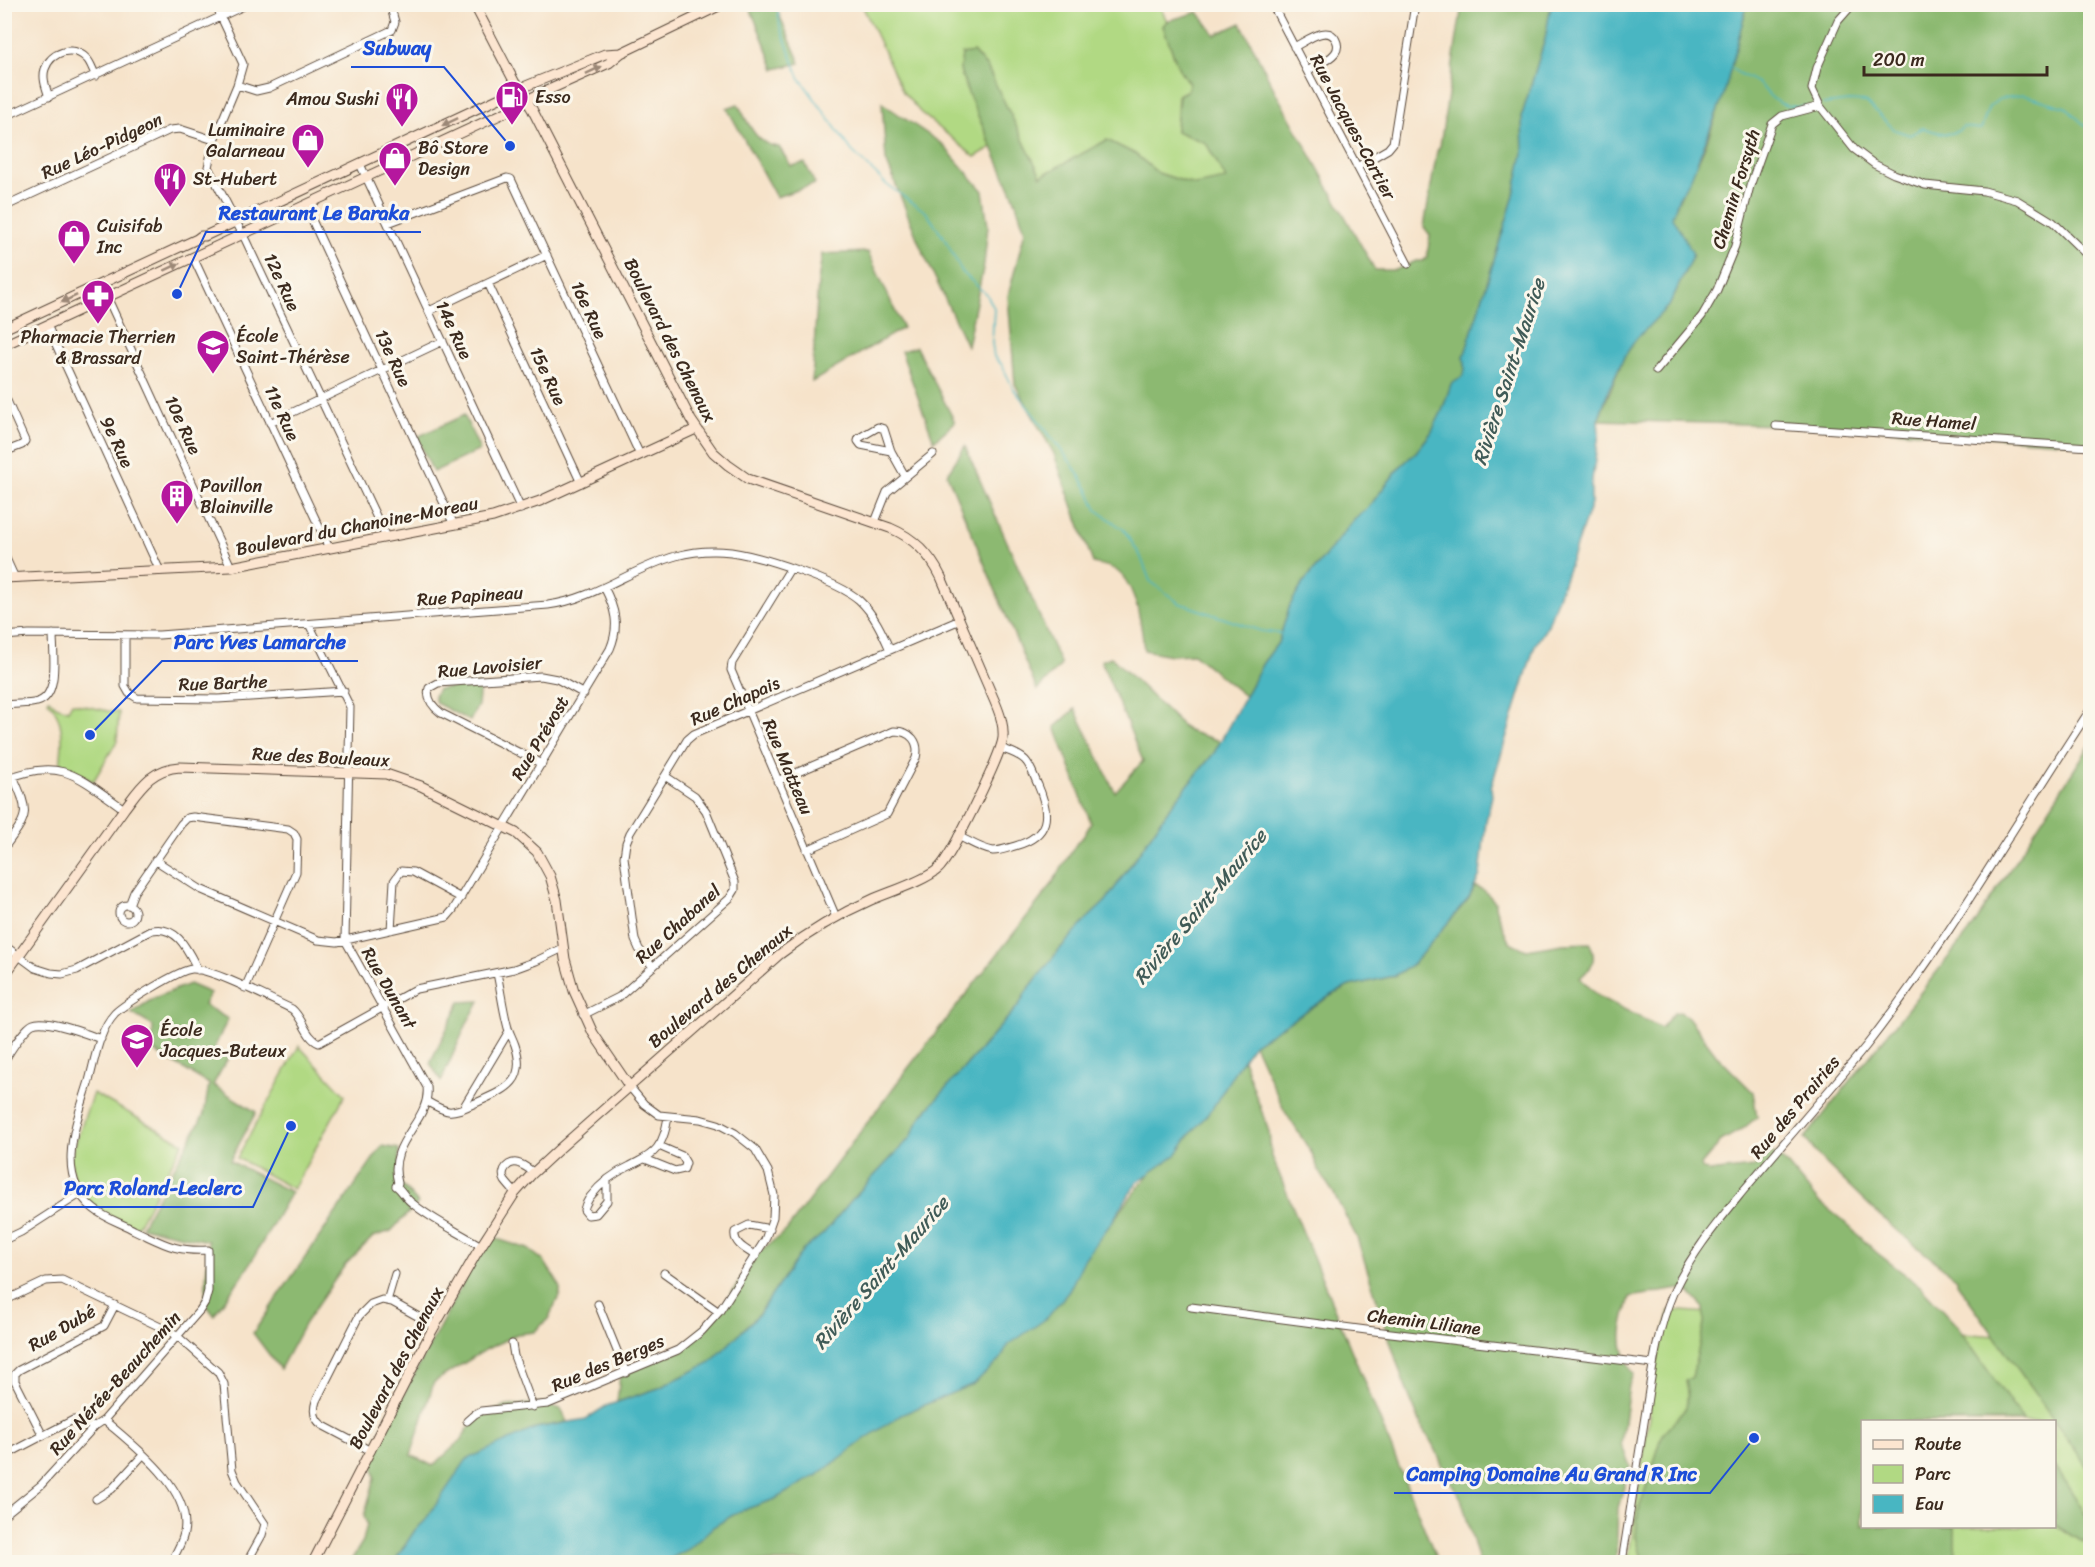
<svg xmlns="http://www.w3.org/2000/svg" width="2095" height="1567" viewBox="0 0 2095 1567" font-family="Sriracha,sans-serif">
<rect width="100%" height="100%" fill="#fbf7ec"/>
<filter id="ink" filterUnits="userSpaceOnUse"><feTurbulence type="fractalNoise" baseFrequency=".0167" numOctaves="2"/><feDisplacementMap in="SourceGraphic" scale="12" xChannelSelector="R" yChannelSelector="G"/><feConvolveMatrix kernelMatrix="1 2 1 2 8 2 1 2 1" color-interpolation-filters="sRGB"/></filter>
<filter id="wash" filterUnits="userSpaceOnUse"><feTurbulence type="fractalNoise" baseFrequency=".008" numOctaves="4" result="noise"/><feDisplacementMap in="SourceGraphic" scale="24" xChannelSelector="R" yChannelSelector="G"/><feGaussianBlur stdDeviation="1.35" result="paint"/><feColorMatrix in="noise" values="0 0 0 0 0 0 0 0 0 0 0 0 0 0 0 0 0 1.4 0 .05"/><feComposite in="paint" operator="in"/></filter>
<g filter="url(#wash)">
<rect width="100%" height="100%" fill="#f6e3ca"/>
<path fill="#b1d983" stroke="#768250" stroke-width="1.5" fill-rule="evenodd" d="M862 5H1159L1167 21 1163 26 1178 67 1189 84 1188 90 1178 95 1176 131 1206 143 1227 180 1195 185 1158 173 1135 154 1107 140 1041 177 987 67 973 52 960 70 968 93 992 147 975 157 920 112 903 92Z
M49 699 56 706 68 710 72 703 108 711 119 712 117 741 93 782 76 771 60 766C63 743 65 719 48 701Z
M299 1046 345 1095 293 1189 237 1158Z
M93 1093 183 1143 136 1229 106 1216 77 1194 70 1158Z
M1670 1310 2008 1337 2090 1455V1562H1628L1657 1361ZM1862 1422H2054V1526H1862Z"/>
<path fill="#8cb971" stroke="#647248" stroke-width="1.5" d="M749 5H775L800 63 775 69Z
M1462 5H1551L1545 39 1522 115 1523 154 1513 199 1464 357C1467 372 1465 377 1451 385L1442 411 1431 433 1416 452 1400 467 1368 508 1354 520 1304 582 1290 605 1278 643 1263 663 1245 696 1193 654 1171 655 1144 650C1142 627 1136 584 1116 570 1110 566 1100 565 1093 563L1054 454 1015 384 1008 296 1025 231 1014 197 968 93 960 70 962 54 973 52 987 67 1041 176 1107 140 1135 154 1158 173 1195 185 1226 179 1206 143 1176 131 1179 95 1188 90 1189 84 1178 67 1163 26 1167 21 1198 12 1215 35 1241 23 1276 93 1375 270H1396L1416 261H1423L1427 257 1430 235 1424 227 1437 151 1440 146Z
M1747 5H2090V444L1847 427 1598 420 1624 357 1636 339 1670 304 1693 255 1672 217C1680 192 1695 171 1705 146 1723 100 1735 53 1747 5Z
M882 103 942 144 983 191 988 226 984 264 967 346 921 248 886 160Z
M738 104C748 122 755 145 779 147L791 166 805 163 815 184 776 197 727 108Z
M868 252 903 328 812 382 818 282 822 254Z
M916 347 955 422 934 441 901 351Z
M464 415 480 450 433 472 417 437Z
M965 446 1061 665 1037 690 947 474Z
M1111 657 1188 731 1220 741 1214 753 1171 806 1106 901 1087 919 1059 950 1026 992 1019 1005 921 1117 910 1138 855 1196 823 1234 802 1251 759 1314 711 1362 659 1388 617 1402 620 1374 681 1347 718 1313 760 1251 786 1231 909 1067 1050 887 1078 841 1083 837 1091 823 1055 727 1075 709 1115 792 1143 761 1101 661Z
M480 684 478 705 470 721 436 703 434 696 438 689Z
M2090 745V1471L1957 1283V1279L1890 1225 1819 1157 1805 1138 1974 925Z
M1475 886 1485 891 1495 902V907L1507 938 1510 942 1526 950 1563 944 1590 943C1597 961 1593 966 1580 978L1598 996 1661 1028 1674 1013 1680 1012 1688 1017 1718 1057 1753 1092 1757 1117 1744 1128 1721 1141 1701 1165 1702 1169 1709 1172 1753 1167 1773 1153 1787 1164 1818 1201 1842 1220 1876 1252 1920 1286 1957 1326 2023 1421 1862 1422V1526L1955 1527V1562H1643L1636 1537 1638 1512 1663 1434 1686 1408 1688 1392 1686 1381 1692 1377 1704 1324V1308L1689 1292 1679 1289 1630 1297C1621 1329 1616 1343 1633 1374L1629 1385 1621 1444 1630 1466 1618 1508 1616 1562H1479L1461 1498 1445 1473 1436 1450 1421 1425 1403 1381 1357 1238 1333 1192 1320 1173 1311 1152 1284 1110 1254 1044 1330 996 1349 986 1394 976 1413 964 1469 898Z
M189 984 210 993 204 1005 228 1019 214 1048 228 1058 213 1085 256 1112 230 1161 291 1192 247 1269 214 1315 205 1303 208 1241 141 1227 204 1114 209 1084 152 1050 153 1026 131 1013 154 998Z
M480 1001 469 1019 441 1081 430 1063 460 1002Z
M1243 1059 1269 1132 1271 1154 1438 1562H656L723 1520 794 1484 1069 1278 1174 1141Z
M382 1146 399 1149 400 1183 418 1203 391 1231 373 1237 345 1265 305 1323 280 1369 253 1333Z
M488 1236 528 1249 544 1261 560 1286V1294L548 1319 534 1332 517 1334 485 1350 434 1382 411 1455 433 1466 459 1442 477 1416 507 1406 539 1403 561 1409 567 1422 536 1428 440 1500 424 1522 415 1530 394 1562H350L363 1541 367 1524 364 1516 375 1478 372 1454Z
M2055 1465 2088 1518 2090 1535 2083 1543 2055 1525Z"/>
<path fill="#48b6c2" stroke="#427070" stroke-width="1.5" d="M1551 5H1747L1724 94 1691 178 1679 197 1672 217 1693 254 1670 304 1636 339 1624 357 1609 389 1598 420 1599 434 1591 486V504L1548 625 1535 645 1491 787 1492 796 1486 821 1480 875 1469 898 1413 964 1394 976 1349 986 1330 996 1254 1044 1238 1066 1212 1109 1188 1137 1176 1155 1137 1182 1112 1222 1085 1258 1069 1291 1047 1318 1007 1346 1001 1359 973 1384 901 1415 865 1439 819 1474 775 1499 738 1512 713 1527 689 1549 664 1562H394L415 1530 424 1522 467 1459 536 1428 586 1419 606 1406 659 1388 711 1362 759 1314 802 1251 823 1234 855 1196 910 1138 921 1117 1019 1005 1026 992 1059 950 1087 919 1106 901 1171 806 1214 753 1263 663 1278 643 1290 605 1304 582 1354 520 1368 508 1400 467 1416 452 1431 433 1442 411 1451 384C1465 377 1467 372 1464 357L1513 199 1523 154 1522 115 1545 39Z"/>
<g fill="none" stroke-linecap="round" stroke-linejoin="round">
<path stroke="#48b6c2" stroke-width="1.5" d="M777 4 780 26 799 77 852 151 887 185 926 212 946 241 962 272 987 295 994 308 992 343 994 357 1002 365 1013 388 1072 464 1090 493 1097 510 1124 530 1140 555 1150 581 1179 603 1261 631 1284 634
M1731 68C1739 75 1748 77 1756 82 1763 86 1765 91 1770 96 1779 106 1793 108 1806 106
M1823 104 1849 101 1866 102 1895 130 1910 135 1923 128C1937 132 1951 139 1963 127L1981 129 1989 107 1999 99 2023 95 2065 107 2090 130"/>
</g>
</g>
<g filter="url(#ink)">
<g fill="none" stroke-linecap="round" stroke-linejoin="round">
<g stroke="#574638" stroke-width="9">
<path id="street" d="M215 4 243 64 237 85 214 140 208 167 246 241 386 537
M1272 4 1408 264
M1853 4 1838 21 1817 68 1812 89 1820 106 1854 149 1874 164 1894 174 1925 185 1984 191 2017 200 2053 222 2090 258
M1294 47C1305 42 1328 23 1336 40 1338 44 1338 49 1335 53 1329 61 1315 66 1307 71
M237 85 256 91 269 88 392 30 395 22 390 4
M49 97C46 88 42 78 45 69 51 52 73 44 87 59 91 63 93 71 96 76
M4 117 248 4
M360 164 521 509
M1357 167 1388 149 1393 143 1415 4
M305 205 454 525
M4 207 170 130 180 129 214 140
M388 223 507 178 511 179 640 455
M193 257 329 548
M488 283 581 483
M107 297 231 567
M429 311 547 255
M47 325 160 571
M1656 371 1702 316 1717 290 1735 246 1750 186 1772 124 1782 116 1820 106
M4 394 25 441 22 445 4 452
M270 423 443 341
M1776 426 2090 447
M891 451 861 445 858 441 859 438 878 427 884 429 891 451 905 476
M875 522 887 492 933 454
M4 554 15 578
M790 569 732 663 731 670 836 917
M309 624 350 707 345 940 427 1087C431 1122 386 1141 398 1183L396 1186C402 1190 405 1198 412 1203 432 1220 459 1232 481 1246
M125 635V686L129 693 137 698 218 699 344 691
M4 636 29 634 159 635 548 605C595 599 632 568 676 556 694 551 713 550 731 552 760 556 838 581 859 600 874 614 882 632 890 650
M4 705C15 703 27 705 37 702 60 697 53 652 53 634
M542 764 441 713C433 707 426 699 429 688L438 683 541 676 557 679 584 694
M4 780C61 756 79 777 124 809
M777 781 894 731C911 731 920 742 916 758L887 814 807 850
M958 836C969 841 981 849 993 851 1000 851 1008 848 1015 846 1050 836 1051 815 1038 785 1034 777 1031 766 1025 760 1019 754 1009 751 1000 748
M4 848C29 814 30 815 13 776
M155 860 200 889 318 940 337 942 447 917 453 910 610 649C620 626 615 608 604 587
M119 913a8 8 0 1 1 16 0a8 8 0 1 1-16 0Z
M129 905 134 892 181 824 187 818 193 817 288 829 294 833 297 839 296 872 245 988
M391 930 394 881 401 871 413 872 461 898
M4 945 35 968 51 973 62 974 77 970 152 930C178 925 188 951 198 970
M653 967 639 949 635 940 624 857 626 843 630 833 687 740 694 734 960 620
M583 1015 619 997 730 898 735 890V882L706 811 695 796 665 776
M4 1061C10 1052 24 1028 33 1024 46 1018 87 1034 101 1039
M426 1101C452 1116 451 1113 478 1102 507 1089 527 1081 515 1045 513 1039 510 1034 508 1028 503 1010 501 992 497 973
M463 1108 509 1031
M645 1159 675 1171 684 1169 686 1163 682 1156 659 1146
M607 1180V1201L596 1214 588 1215 584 1210C585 1204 587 1202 590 1197 601 1183 614 1173 630 1166 641 1160 650 1157 657 1148 664 1139 666 1128 668 1117
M515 1193C512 1189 508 1185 505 1181 499 1171 509 1159 520 1164 525 1166 529 1169 533 1172
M4 1240 21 1232 80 1194
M756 1256C747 1250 733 1244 735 1232L749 1225 770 1229
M664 1273 719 1312
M4 1301 46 1281 62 1280 175 1334 218 1372 224 1384 232 1470 237 1482 265 1524 262 1535 247 1562
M387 1301 395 1274
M598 1304 626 1373
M1191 1307 1374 1331 1653 1364
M512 1344 514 1356 533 1407
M104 1420C133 1445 193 1489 184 1533 182 1543 176 1553 171 1562
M467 1421 475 1414 481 1411 548 1404 678 1350 702 1331 719 1312 765 1240 773 1217 774 1195 768 1171 755 1149 735 1133 718 1124 700 1119 659 1115 644 1104 629 1086
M43 1436 15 1381V1374L19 1370 104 1326 115 1305
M371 1451 322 1425C314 1419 313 1410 316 1401L359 1316 371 1304 382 1300 392 1302 435 1326
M4 1456 73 1420H84L93 1428
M96 1499 112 1489 143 1455
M4 1515 41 1485 95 1426 104 1420 200 1310 205 1302 208 1291V1250C174 1252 163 1243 134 1230 121 1223 105 1218 94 1209 53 1176 77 1121 89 1081 95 1059 99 1030 115 1013 126 1003 179 970 192 969 211 968 272 1000 292 1009 303 1018 306 1038 319 1043L416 989 514 969 536 961 563 948
M1622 1562C1630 1512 1638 1461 1646 1410 1652 1371 1657 1330 1673 1293 1690 1255 1717 1223 1743 1191 1784 1142 1826 1095 1866 1046 1949 940 2016 822 2090 710"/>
</g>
<g stroke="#574638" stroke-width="11">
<path id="secondary" d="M4 329 197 239 201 236H205L521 88 605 54 621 53
M4 345 519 106 526 100 609 63 621 53 723 4
M4 578 231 567 493 517 540 501 696 429
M4 976 124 809C140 788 151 769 180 767L386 774 421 786 516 833 537 852 550 876 557 900 565 959 574 991 593 1033 629 1086
M313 1562 429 1336 476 1254 515 1193 531 1175 559 1149 780 954C809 932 839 914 871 900 889 892 925 881 938 869 951 858 1001 755 1003 738 1004 725 1000 714 995 702L941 577C930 554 914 538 890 528L748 479 728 465 713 452 691 420 532 109C526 100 523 90 515 83L474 4"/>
</g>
<use href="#street" stroke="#fff" stroke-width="7"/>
<use href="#secondary" stroke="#fce5d0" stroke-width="9"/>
</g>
<defs><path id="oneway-solid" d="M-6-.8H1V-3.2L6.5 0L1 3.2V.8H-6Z" transform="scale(1.5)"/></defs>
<g fill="#9c8877">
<use href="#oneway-solid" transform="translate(594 70) rotate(-25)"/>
<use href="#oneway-solid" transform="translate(450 122) rotate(155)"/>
<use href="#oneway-solid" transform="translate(172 267) rotate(-25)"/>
<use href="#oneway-solid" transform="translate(69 299) rotate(155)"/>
</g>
</g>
<defs>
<g id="fuel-pin" transform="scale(1.725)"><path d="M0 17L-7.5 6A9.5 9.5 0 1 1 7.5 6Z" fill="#b5179e" stroke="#fbf7ec"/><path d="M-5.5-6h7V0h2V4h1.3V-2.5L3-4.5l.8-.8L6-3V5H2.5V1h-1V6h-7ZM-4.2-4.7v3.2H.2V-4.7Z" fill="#fff"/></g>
<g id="restaurant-pin" transform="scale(1.725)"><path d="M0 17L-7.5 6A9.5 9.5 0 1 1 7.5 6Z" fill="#b5179e" stroke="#fbf7ec"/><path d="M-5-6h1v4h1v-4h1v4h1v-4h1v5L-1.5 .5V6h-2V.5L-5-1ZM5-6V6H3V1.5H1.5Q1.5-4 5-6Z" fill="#fff"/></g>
<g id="shop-pin" transform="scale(1.725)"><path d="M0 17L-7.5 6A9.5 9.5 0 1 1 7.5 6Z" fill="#b5179e" stroke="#fbf7ec"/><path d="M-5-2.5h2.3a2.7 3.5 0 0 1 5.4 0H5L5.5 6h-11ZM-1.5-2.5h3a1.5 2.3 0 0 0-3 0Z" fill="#fff"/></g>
<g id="pharmacy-pin" transform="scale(1.725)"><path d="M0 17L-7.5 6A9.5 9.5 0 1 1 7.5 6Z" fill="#b5179e" stroke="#fbf7ec"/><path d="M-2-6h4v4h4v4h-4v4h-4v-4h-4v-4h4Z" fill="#fff"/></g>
<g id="school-pin" transform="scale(1.725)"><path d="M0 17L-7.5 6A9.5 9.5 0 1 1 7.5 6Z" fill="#b5179e" stroke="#fbf7ec"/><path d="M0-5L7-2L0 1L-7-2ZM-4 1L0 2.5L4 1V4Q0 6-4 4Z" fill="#fff"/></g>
<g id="building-pin" transform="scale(1.725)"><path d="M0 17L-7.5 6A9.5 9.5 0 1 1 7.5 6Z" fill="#b5179e" stroke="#fbf7ec"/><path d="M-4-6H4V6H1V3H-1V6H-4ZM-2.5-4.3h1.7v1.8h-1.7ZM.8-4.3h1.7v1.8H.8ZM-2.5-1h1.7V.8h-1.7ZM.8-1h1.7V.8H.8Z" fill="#fff"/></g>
</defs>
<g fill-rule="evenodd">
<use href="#fuel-pin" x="512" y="97"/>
<use href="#restaurant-pin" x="402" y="99"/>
<use href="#shop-pin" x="308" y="140"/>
<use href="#shop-pin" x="395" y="158"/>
<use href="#restaurant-pin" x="170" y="179"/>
<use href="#shop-pin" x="74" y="236"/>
<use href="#pharmacy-pin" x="98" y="296"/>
<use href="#school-pin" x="213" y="346"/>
<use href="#building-pin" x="177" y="496"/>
<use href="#school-pin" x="137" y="1040"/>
</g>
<g text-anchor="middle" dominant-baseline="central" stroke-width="6" stroke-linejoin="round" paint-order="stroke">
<g font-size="18" fill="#3b2a1e" stroke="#fbf7ec" text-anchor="start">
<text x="535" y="97">Esso</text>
<text x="379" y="99" text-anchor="end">Amou Sushi</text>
<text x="285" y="130" text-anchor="end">Luminaire<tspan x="285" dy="21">Galarneau</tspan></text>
<text x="418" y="148">Bô Store<tspan x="418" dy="21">Design</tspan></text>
<text x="193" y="179">St-Hubert</text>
<text x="97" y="226">Cuisifab<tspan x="97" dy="21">Inc</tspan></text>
<text x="236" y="336">École<tspan x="236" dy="21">Saint-Thérèse</tspan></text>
<text x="98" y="337" text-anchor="middle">Pharmacie Therrien<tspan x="98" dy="21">&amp; Brassard</tspan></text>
<text x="200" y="486">Pavillon<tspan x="200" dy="21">Blainville</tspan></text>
<text x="160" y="1030">École<tspan x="160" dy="21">Jacques-Buteux</tspan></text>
</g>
<g font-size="18" fill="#3b2a1e" stroke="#fbf7ec">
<text transform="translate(1353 127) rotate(62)">Rue Jacques-Cartier</text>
<text transform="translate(102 146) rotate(-25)">Rue Léo-Pidgeon</text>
<text transform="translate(1736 189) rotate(-73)">Chemin Forsyth</text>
<text transform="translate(282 282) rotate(65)">12e Rue</text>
<text transform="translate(589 310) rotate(65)">16e Rue</text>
<text transform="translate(454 330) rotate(65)">14e Rue</text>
<text transform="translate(670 340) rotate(63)">Boulevard des Chenaux</text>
<text transform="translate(393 358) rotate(65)">13e Rue</text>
<text transform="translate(548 376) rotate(65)">15e Rue</text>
<text transform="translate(282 413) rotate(65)">11e Rue</text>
<text transform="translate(1934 421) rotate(4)">Rue Hamel</text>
<text transform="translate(183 425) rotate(65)">10e Rue</text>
<text transform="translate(117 442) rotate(65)">9e Rue</text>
<text transform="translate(357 526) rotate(-11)">Boulevard du Chanoine-Moreau</text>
<text transform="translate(470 596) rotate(-4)">Rue Papineau</text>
<text transform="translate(490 667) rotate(-5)">Rue Lavoisier</text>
<text transform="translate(223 683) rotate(-2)">Rue Barthe</text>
<text transform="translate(735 701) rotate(-24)">Rue Chapais</text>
<text transform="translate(540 738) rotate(-59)">Rue Prévost</text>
<text transform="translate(321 757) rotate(3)">Rue des Bouleaux</text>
<text transform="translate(788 767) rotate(67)">Rue Matteau</text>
<text transform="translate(678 924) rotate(-42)">Rue Chabanel</text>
<text transform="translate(720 986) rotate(-40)">Boulevard des Chenaux</text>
<text transform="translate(389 988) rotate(60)">Rue Dunant</text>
<text transform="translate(1795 1107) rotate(-50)">Rue des Prairies</text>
<text transform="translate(1424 1322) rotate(7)">Chemin Liliane</text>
<text transform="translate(62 1328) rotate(-30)">Rue Dubé</text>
<text transform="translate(608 1363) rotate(-23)">Rue des Berges</text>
<text transform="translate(396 1368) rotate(-62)">Boulevard des Chenaux</text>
<text transform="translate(115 1383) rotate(-48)">Rue Nérée-Beauchemin</text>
</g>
<g font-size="20" font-style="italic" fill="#405b57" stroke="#fbf7ec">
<text transform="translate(1509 372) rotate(-72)">Rivière Saint-Maurice</text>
<text transform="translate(1200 907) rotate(-50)">Rivière Saint-Maurice</text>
<text transform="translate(881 1273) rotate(-49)">Rivière Saint-Maurice</text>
</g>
</g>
<path fill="none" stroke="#1d4ed8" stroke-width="2" d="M510 146L444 67H351M177 294L206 232H421M90 735L162 661H358M291 1126L253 1207H52M1754 1438L1710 1493H1394"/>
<g fill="#1d4ed8" stroke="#fbf7ec" stroke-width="2">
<circle cx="510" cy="146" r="6"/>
<circle cx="177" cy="294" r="6"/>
<circle cx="90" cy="735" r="6"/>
<circle cx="291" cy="1126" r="6"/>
<circle cx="1754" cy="1438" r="6"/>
</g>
<g font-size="20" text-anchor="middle" font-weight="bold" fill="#1d4ed8" stroke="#fbf7ec" stroke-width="6" stroke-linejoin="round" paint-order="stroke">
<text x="397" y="55">Subway</text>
<text x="314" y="220">Restaurant Le Baraka</text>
<text x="260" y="649">Parc Yves Lamarche</text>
<text x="153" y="1195">Parc Roland-Leclerc</text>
<text x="1552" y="1481">Camping Domaine Au Grand R Inc</text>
</g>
<rect width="2095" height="1567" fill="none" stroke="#fbf7ec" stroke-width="24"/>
<rect x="1861" y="1420" width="195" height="108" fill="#fbf7ec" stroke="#aea59a" stroke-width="1.5"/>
<rect x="1873" y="1440" width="30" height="9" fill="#fce5d0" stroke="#aea59a" stroke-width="1.5"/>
<text x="1915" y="1450" font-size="18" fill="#3b2a1e">Route</text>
<rect x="1873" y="1465" width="30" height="18" fill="#b1d983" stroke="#aea59a" stroke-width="1.5"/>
<text x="1915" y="1480" font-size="18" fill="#3b2a1e">Parc</text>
<rect x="1873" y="1495" width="30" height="18" fill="#48b6c2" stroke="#aea59a" stroke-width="1.5"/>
<text x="1915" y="1510" font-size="18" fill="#3b2a1e">Eau</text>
<path d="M1864 66v9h183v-9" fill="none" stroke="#3b2a1e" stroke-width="3"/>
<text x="1873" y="66" font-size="18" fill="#3b2a1e" stroke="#fbf7ec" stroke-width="4.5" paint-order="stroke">200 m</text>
</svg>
